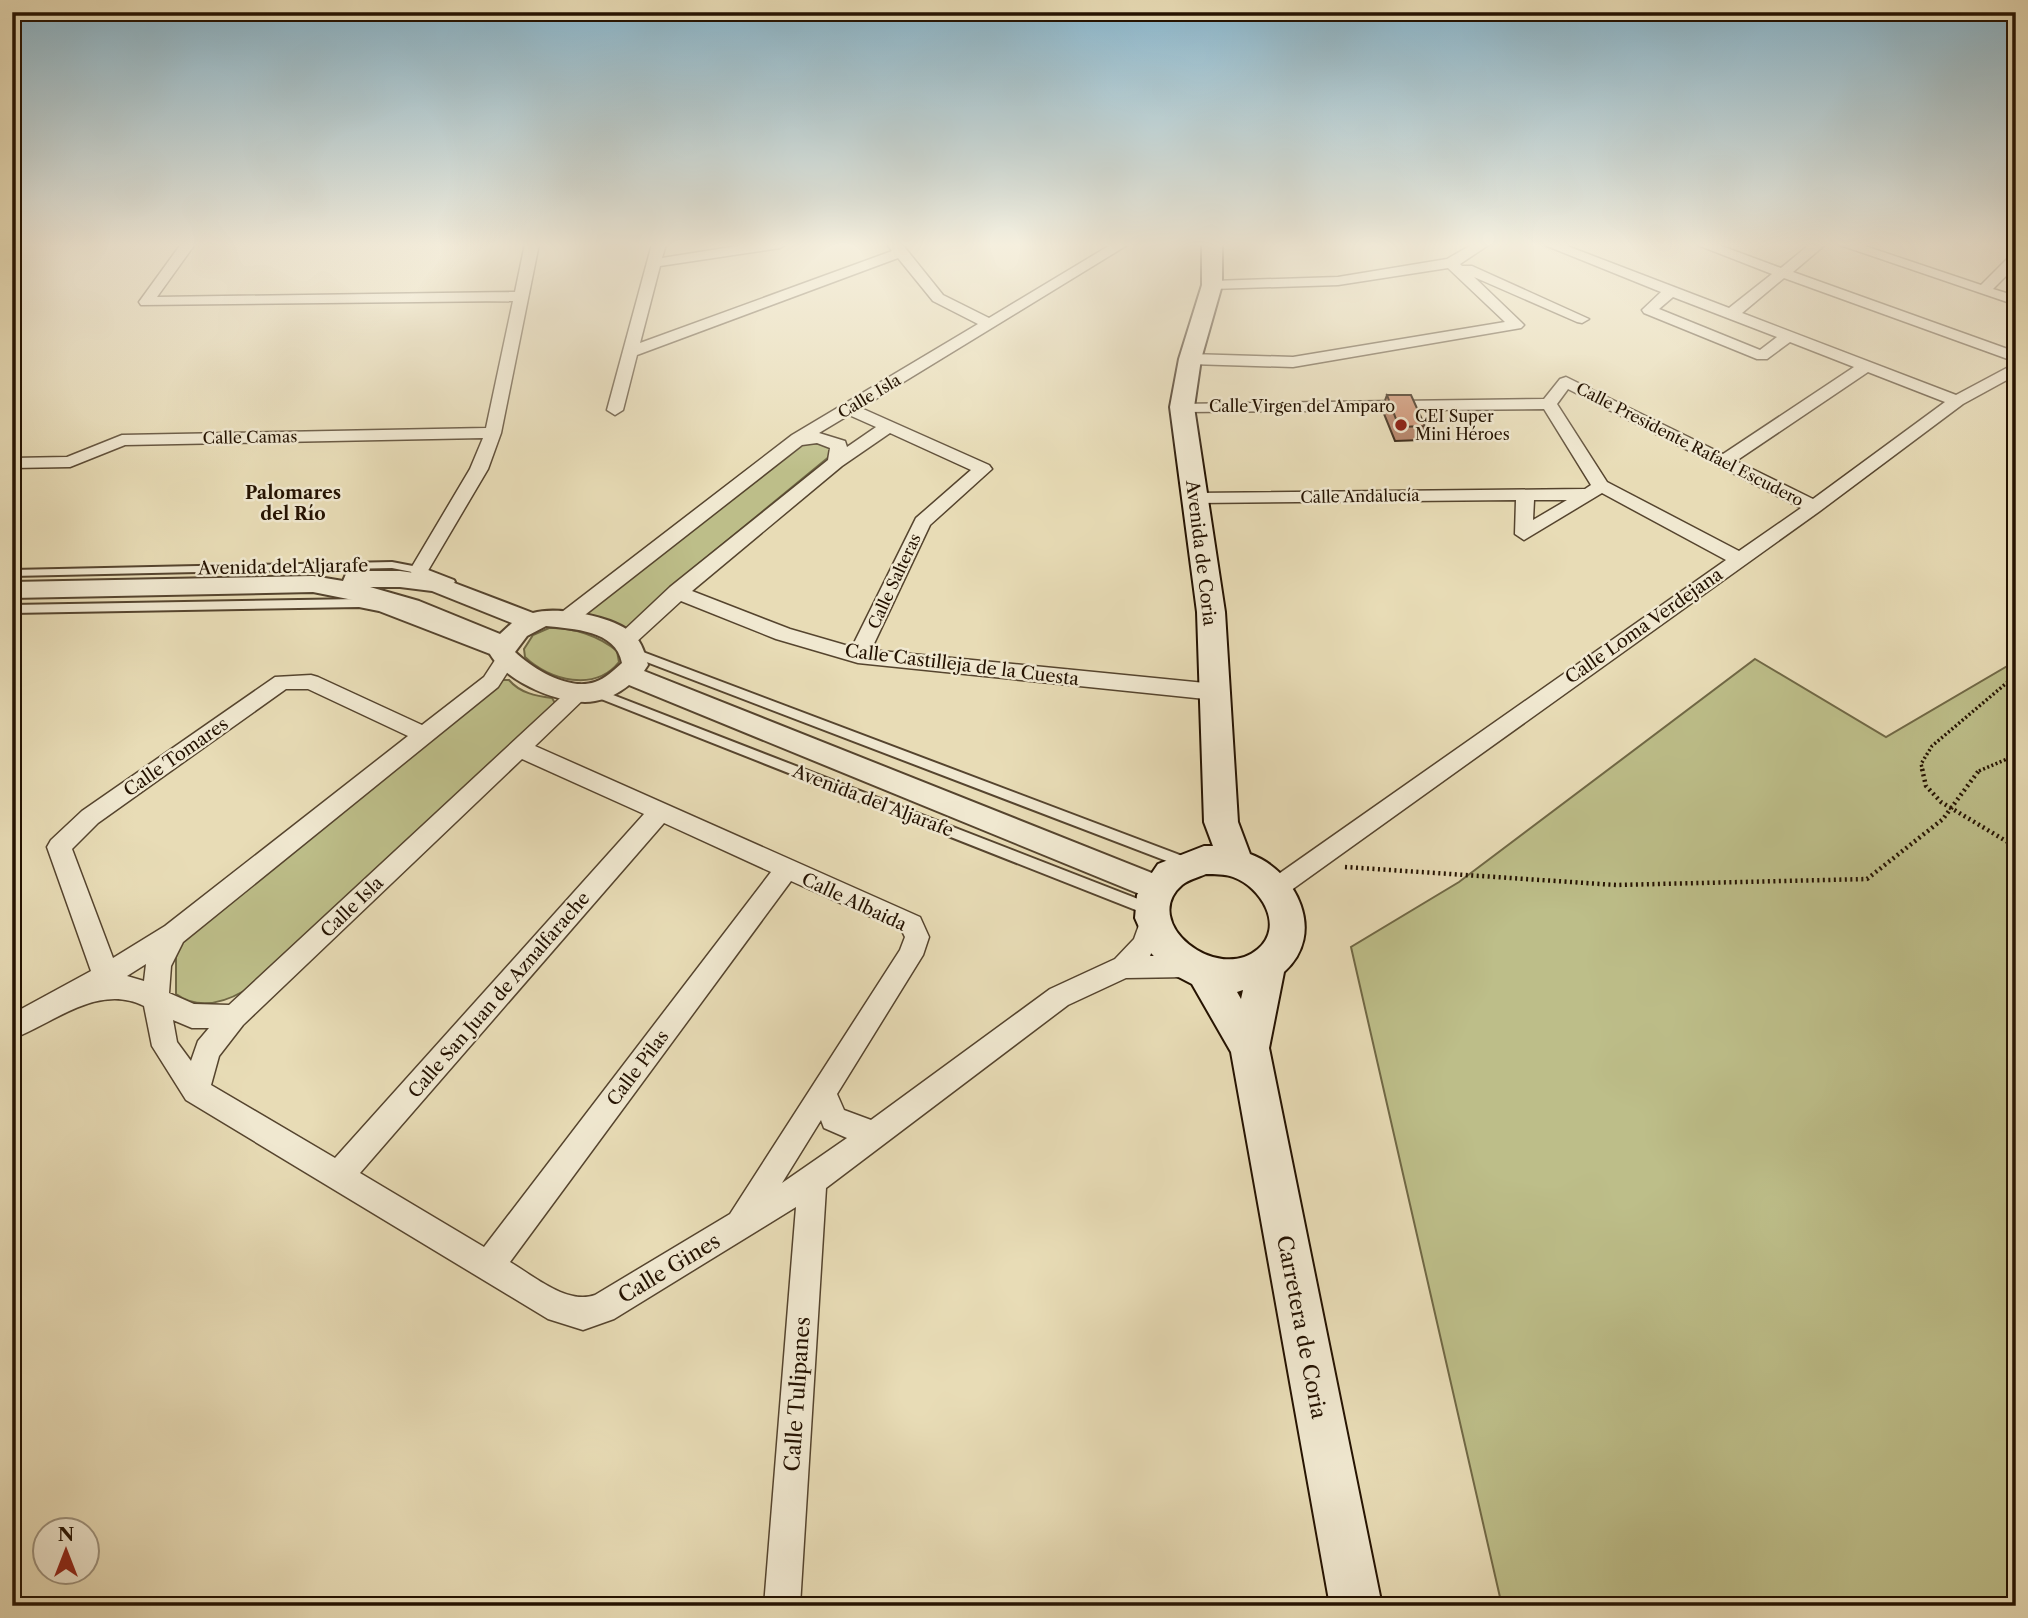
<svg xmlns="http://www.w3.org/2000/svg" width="2028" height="1618" viewBox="0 0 2028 1618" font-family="'Libre Caslon Text',serif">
<rect width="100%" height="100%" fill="#e8dcb6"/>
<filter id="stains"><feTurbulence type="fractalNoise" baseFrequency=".00286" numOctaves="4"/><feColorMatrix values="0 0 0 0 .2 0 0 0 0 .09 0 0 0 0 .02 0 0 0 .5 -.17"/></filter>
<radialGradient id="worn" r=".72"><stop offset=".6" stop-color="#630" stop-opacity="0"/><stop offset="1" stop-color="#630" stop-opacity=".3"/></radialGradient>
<path fill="#bdbe89" stroke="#706845" stroke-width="2" d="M811 443 828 445 831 449 830 456 690 571 631 627 626 630 582 612 798 446Z
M549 628C573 627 599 636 617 651L619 662C595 692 550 681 525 657L524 649 533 635Z
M1755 659 1886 737 2016 661V1606H1502L1351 947 1459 882Z
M500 680H509C520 693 536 696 552 698L555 703 244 991C223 1003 198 1010 176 994V957L180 943Z"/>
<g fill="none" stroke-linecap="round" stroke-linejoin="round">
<g stroke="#55442e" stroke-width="4">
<path id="service" d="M392 562 423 568 454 580 455 582 450 585 417 573 392 568 12 576V570Z
M359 599 385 605 506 651 507 654 502 658 498 657 379 611 359 607 12 613V605Z
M635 649 1193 860 1195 864 1193 868H1185L631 656 630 653 631 650Z
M595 688 1156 906 1158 910 1156 914 1151 916 1146 914 591 695 589 692 591 689Z"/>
</g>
<g stroke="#55442e" stroke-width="3">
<path id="minor" d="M181 244H195L157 297 515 292 525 244H539L501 433 488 469 426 574H412L410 570 470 469 483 438 125 445 70 467 12 468V458L67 457 122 435 486 428 513 301 141 305 139 302Z
M652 244H666L662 258 750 244H787L780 248 660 266 640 343 892 251 887 244H902L943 295 989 318 1112 244H1129L861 408 989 465 992 469 930 525 871 650 1215 684 1222 687 1225 692 1222 697 1215 700 858 663 776 639 681 601 633 645H619L616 640 619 635 670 587 828 460 830 448 817 443 802 445 572 625H558L555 620 558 615 792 435 978 324 933 301 898 258 637 355 623 410 615 415 607 410ZM849 415 876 427 847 447 845 441 819 433ZM890 433 971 470 916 518 852 647 790 629 692 591 842 466Z
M1473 244H1490L1460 264 1462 266H1472L1589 319 1582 323 1577 322 1474 277 1521 322 1524 325 1521 328 1293 367 1190 364 1182 359 1190 354 1293 357 1505 322 1448 268 1338 285 1212 289 1205 285 1212 281 1338 277 1447 259Z
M1542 244H1562L1729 308 1772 274 1695 244H1716L1781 268 1810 244H1826L1793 272 2016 352V362L1784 278 1742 313 1956 395 2016 363V375L1963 404 1820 511 1283 896 1275 899 1267 896 1263 889 1267 882 1726 560 1602 493 1524 540 1515 534 1516 500 1195 503 1186 498 1195 493 1585 489 1591 485 1544 409 1182 412 1176 410 1174 407 1176 404 1544 399 1560 379 1566 377 1723 454 1854 367 1790 342 1767 359H1757L1644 313 1642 310 1661 292ZM1673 297 1777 337 1760 350 1659 309ZM1868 372 1945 402 1813 499 1736 461ZM1568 389 1801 508 1739 551 1607 482 1557 404ZM1534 500H1567L1533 520Z
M1837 244H1859L1981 285 2011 255 2016 254V266L1993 289 2016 296V305Z
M506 652 513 654 516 659 498 687 183 942 171 966 169 993 194 1004 229 1005 572 687 579 684 586 687 589 692 586 697 535 746 920 917 929 937 923 955 837 1094 844 1110 871 1120 1050 989 1115 959 1134 939 1143 914 1152 911 1161 914 1164 921 1150 956 1188 955 1197 958 1201 966 1197 974 1188 977 1126 978 1068 1005 826 1188 800 1606H764L796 1207 614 1319 583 1330 548 1319 186 1100 152 1046 144 1006C98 983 54 1023 12 1039V1014L91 971 47 847 51 840 82 811 275 677 311 675 318 677 422 725 484 677 499 654ZM286 689H308L408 736 165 926 113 958 72 849 98 823ZM522 759 644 814 335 1158 211 1085 219 1056 243 1025ZM664 823 771 872 484 1247 360 1173ZM791 881 902 931 905 937 900 950 730 1214 595 1295C567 1305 534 1276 510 1262ZM146 964 144 981 127 976ZM173 1020 192 1028H209L198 1041 191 1061 177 1042ZM821 1120 824 1128 847 1138 782 1183Z"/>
</g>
<g stroke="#55442e" stroke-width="4">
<path id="tertiary" d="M354 571H400L436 576 533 613C557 606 615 616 634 635 642 643 645 654 648 665L644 671 1167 879 1172 888 1167 897 1157 900 1147 897 629 685C619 693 608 699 595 701 564 707 506 682 490 654L491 649 378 605 313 592 12 598V582L313 576 343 581 346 574ZM370 587H400L432 591 512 623 500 634 419 601ZM546 626C573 629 616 630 622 663 614 670 605 679 595 682 569 691 533 669 515 652L527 636Z"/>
</g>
<g stroke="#241201" stroke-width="4">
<path id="secondary" d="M1202 244H1222V285L1201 359 1194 407 1225 612 1238 822 1250 854C1297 871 1327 934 1284 972L1269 1048 1382 1606H1330L1231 1052 1192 984 1169 972 1150 952 1135 918 1137 895 1158 864 1204 846H1213L1204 822 1197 612 1170 407 1179 359 1202 285ZM1206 874C1215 874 1225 874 1233 877 1261 887 1285 926 1258 949 1217 984 1139 922 1182 885 1188 880 1199 877 1206 874ZM1243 990 1241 999 1237 992Z"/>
</g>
<path stroke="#241201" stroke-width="3.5" stroke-dasharray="2 2.5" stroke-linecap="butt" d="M1923 771 1921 764 1932 746 2016 675
M1979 771 2016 755"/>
<path stroke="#241201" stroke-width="4.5" stroke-dasharray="2 3.5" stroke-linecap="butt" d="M1922 769 1926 786 1941 802 2016 847
M1345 867 1616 885 1867 879 1943 819 1980 769"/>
<use href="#service" fill="#f0e8d0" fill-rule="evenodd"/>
<use href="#minor" fill="#f0e8d0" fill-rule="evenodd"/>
<use href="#tertiary" fill="#f0e8d0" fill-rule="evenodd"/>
<use href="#secondary" fill="#f0e8d0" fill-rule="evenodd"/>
</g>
<path fill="#af785d" stroke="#241201" stroke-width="2" d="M1387 395 1425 426 1421 440 1395 441 1382 409Z"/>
<path fill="#cc8b6c" stroke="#241201" stroke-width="2" d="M1387 395H1411L1425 426 1399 427Z"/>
<linearGradient id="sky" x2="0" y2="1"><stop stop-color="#88b7cf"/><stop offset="0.52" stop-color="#f5efde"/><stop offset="1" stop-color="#f5efde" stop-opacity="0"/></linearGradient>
<rect width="2028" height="471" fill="url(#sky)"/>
<circle fill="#8f2418" stroke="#f0e8d0" stroke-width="2.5" cx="1401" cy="425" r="7"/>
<g text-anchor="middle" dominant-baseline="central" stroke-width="5" stroke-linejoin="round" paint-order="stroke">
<g font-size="16" fill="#241201" stroke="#f0e8d0">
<text transform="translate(869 396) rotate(-31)">Calle Isla</text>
<text x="1302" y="406">Calle Virgen del Amparo</text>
<text transform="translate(250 437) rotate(-1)">Calle Camas</text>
<text transform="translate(1690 444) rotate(27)">Calle Presidente Rafael Escudero</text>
<text transform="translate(1360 496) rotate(-1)">Calle Andalucía</text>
<text transform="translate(894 581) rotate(-65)">Calle Salteras</text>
</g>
<g font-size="16" fill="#241201" stroke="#f0e8d0" text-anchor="start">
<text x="1415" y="416">CEI Super<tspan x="1415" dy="18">Mini Héroes</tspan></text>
</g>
<g font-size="18" font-weight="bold" fill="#241201" stroke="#f0e8d0">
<text x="293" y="493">Palomares<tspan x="293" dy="21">del Río</tspan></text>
</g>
<g font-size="18" fill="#241201" stroke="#f0e8d0">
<text transform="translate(1201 553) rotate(83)">Avenida de Coria</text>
<text transform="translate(283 567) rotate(-1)">Avenida del Aljarafe</text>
<text transform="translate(1644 626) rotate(-35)">Calle Loma Verdejana</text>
<text transform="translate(962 665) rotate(7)">Calle Castilleja de la Cuesta</text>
<text transform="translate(176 757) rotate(-35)">Calle Tomares</text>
<text transform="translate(873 801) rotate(21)">Avenida del Aljarafe</text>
<text transform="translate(854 902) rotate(25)">Calle Albaida</text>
<text transform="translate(352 907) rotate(-44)">Calle Isla</text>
<text transform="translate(499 995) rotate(-49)">Calle San Juan de Aznalfarache</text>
<text transform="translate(638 1068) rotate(-53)">Calle Pilas</text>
</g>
<g font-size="21" fill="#241201" stroke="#f0e8d0">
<text transform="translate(669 1268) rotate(-31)">Calle Gines</text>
<text transform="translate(1302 1327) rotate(79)">Carretera de Coria</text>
<text transform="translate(797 1394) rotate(-86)">Calle Tulipanes</text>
</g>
</g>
<rect width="2028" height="1618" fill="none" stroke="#e8dcb6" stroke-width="42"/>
<rect x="14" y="14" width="2000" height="1590" fill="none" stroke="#241201" stroke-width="3.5"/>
<rect x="21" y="21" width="1986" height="1576" fill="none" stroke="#241201" stroke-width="2"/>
<g transform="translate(66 1551)"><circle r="33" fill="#f0e8d0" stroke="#9e927d" stroke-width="2"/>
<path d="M0-5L12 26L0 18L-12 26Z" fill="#8f2418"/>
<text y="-10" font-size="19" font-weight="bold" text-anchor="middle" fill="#241201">N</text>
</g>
<rect width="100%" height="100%" filter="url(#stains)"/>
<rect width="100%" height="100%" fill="url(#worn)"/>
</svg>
